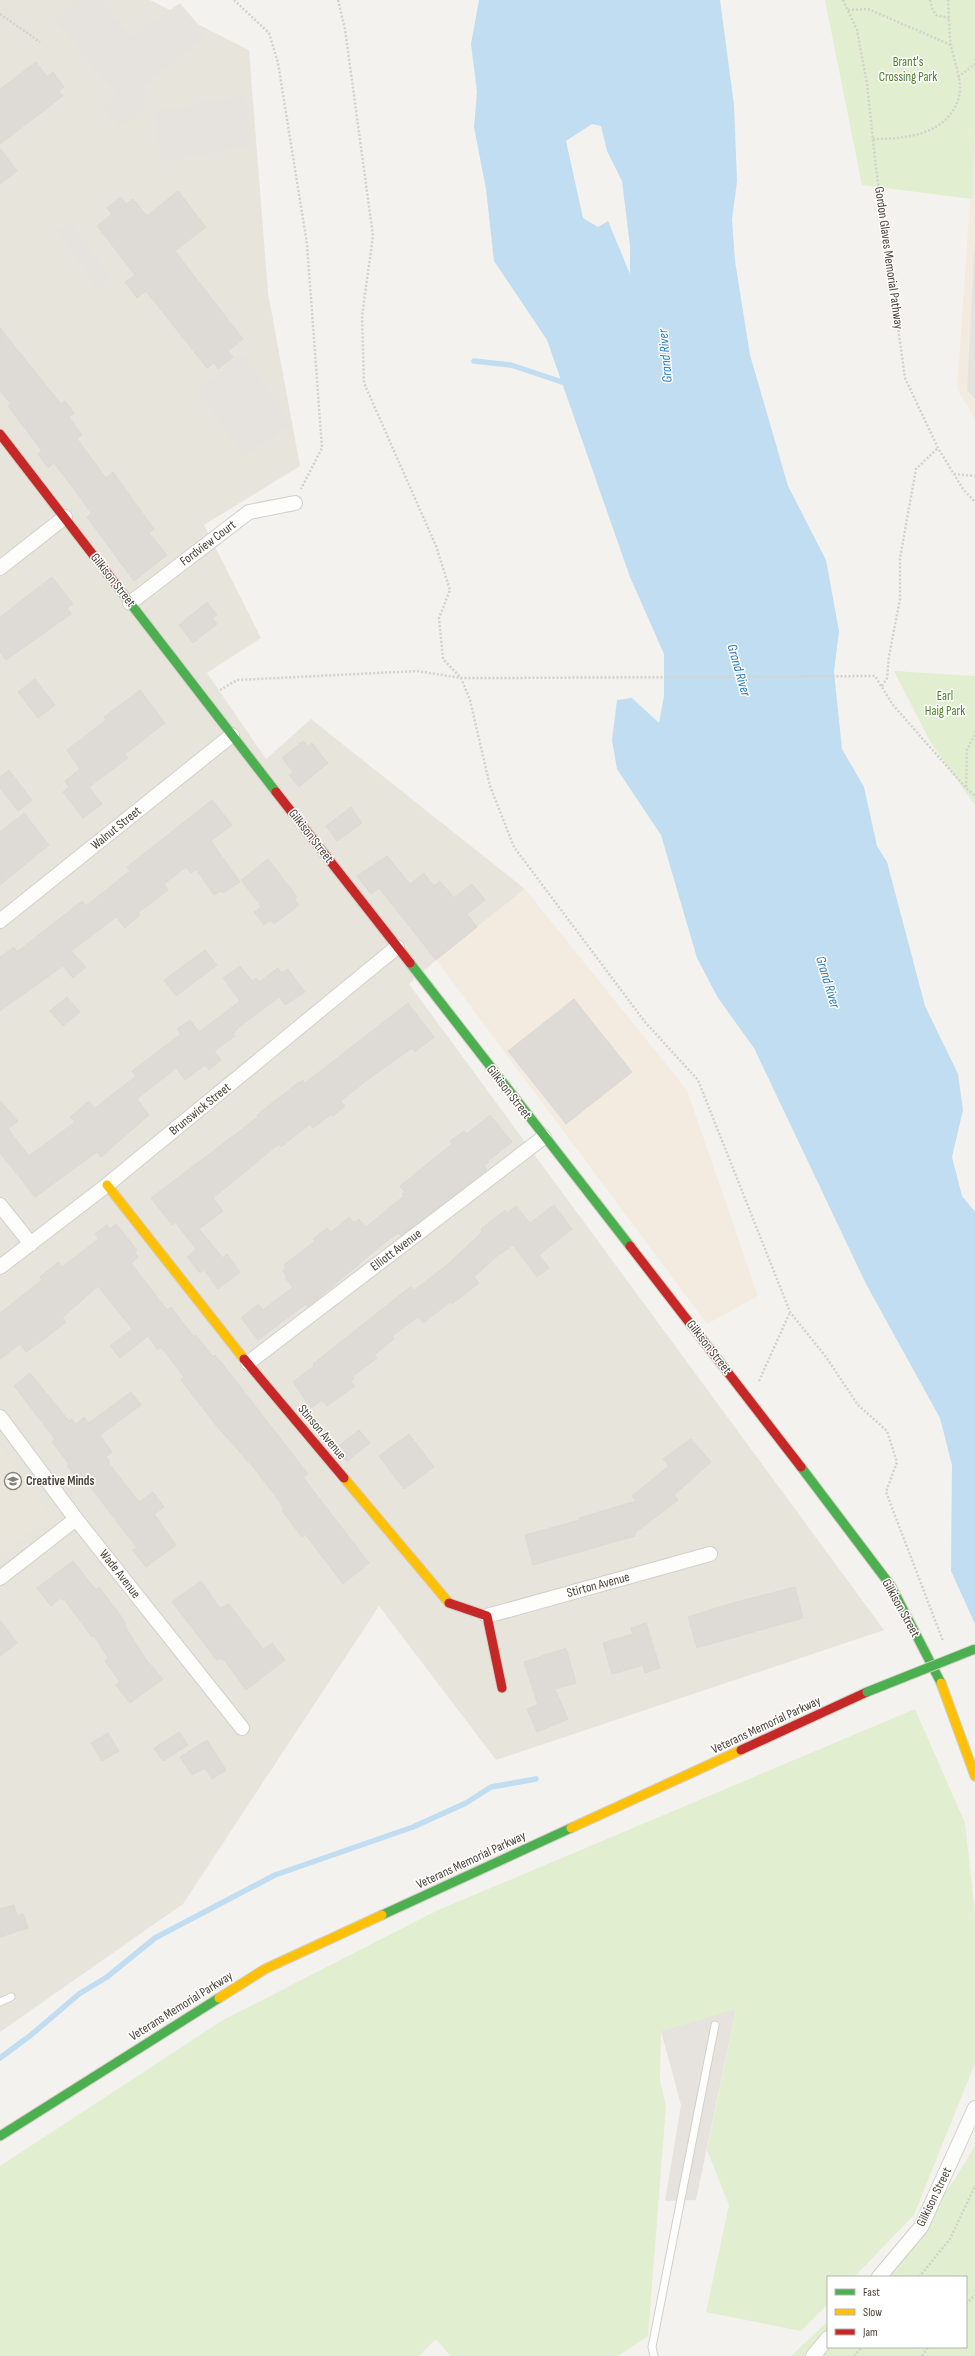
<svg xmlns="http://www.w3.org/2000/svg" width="975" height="2356" viewBox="0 0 975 2356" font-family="'Sofia Sans Condensed',sans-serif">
<rect width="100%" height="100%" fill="#f4f2ee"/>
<path fill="#e7e4dc" d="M0 0H150L249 50 268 293 300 466 204 525 261 638 207 673 266 759 311 719 525 889 436 960 409 984 884 1630 496 1760 379 1606 183 1904 0 2032Z"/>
<path fill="#f3ebdf" d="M975 130V418L957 389Z
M525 889 687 1090 758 1296 707 1324 436 960Z"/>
<path fill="#eae5da" d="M0 1446 51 1516 0 1554Z"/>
<path fill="#e1eecf" d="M825 0H975V130L972 199 862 185Z
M894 671 975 676V805L931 743Z
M915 1709 965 1823 975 1915V2063L914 2215 854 2277H828V2304L801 2331 706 2312 729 2205 707 2150 736 2010 661 2031 660 2080 666 2106 648 2336 618 2356H450L436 2339 419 2356H0V2166L223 2020 436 1911Z
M975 2146V2356H791L828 2321V2347H966V2277H874L951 2185Z"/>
<path fill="#e6e3df" d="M78 0H100L132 36 180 3 207 35 143 87 145 110 119 128 103 107 117 96 55 20Z
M245 95 254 145 162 162 153 112Z
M71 222 112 279 98 289 57 232Z
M975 236V399L967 390Z
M243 355 293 423 245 457 196 390Z
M736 2009 696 2200 665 2201 681 2105 661 2031Z"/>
<path fill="#c0ddf1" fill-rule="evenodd" d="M479 0H720L734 105 737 181 732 220 735 261 750 355 788 486 826 560 839 631 834 672 842 749 864 787 877 846 887 862 925 1006 958 1074 963 1110 952 1157 962 1196 975 1212V1624L951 1571 952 1465 940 1418 866 1284 754 1048 718 998 697 958 661 835 617 769 612 740 617 700 632 698 659 723 664 696V654L630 577 547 340 494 261 486 189 474 127 477 92 471 44ZM592 124 601 126 607 151 622 181 630 246V274L608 221 598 227 583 218 566 141Z"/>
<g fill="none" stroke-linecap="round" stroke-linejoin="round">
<path stroke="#c0ddf1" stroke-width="5.5" d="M474 361 511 365 562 382
M0 2058 31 2035 79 1994 107 1977 155 1938 275 1875 413 1827 466 1803 491 1787 536 1779"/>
</g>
<path fill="#dedbd6" stroke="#dcd9d4" d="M36 62 47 77 53 72 64 87 59 91 63 96 0 144V89Z
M0 148 17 171 0 184Z
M178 191 206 227 175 251 243 339 228 351 233 357 218 369 214 363 207 368 146 291 137 298 125 282 135 275 97 226 112 214 107 208 121 197 126 204 133 199 147 216Z
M0 328 61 404 65 401 74 413 69 417 82 435 77 439 106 478 113 472 154 529 149 533 167 555 134 581 87 517 91 513 80 497 54 463 48 468 38 454 42 451 8 406 11 404 0 391Z
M52 577 73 604 67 608 71 614 6 660 0 652V617Z
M207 602 217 615 212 618 217 624 193 643 179 625Z
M35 679 55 705 38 718 18 692Z
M140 690 165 723 125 754 128 758 89 787 102 804 83 818 63 792 69 787 65 781 80 769 67 750 106 720 104 717Z
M303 741 308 746 312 743 328 763 299 787 289 775 293 772 282 758Z
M9 770 32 800 18 811 0 788V777Z
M212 800 232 825 211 841 240 882 223 893 221 891 214 895 196 869 191 873 186 867 164 884 168 890 138 913 140 915 125 928 116 917 71 951 86 967 73 978 63 966 0 1011V957L14 947 17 952 82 901 86 906 130 871 127 867Z
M351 807 362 823 337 841 326 826Z
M24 813 49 845 0 885V832Z
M387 856 410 884 424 873 434 886 440 881 454 898 472 884 485 900 467 914 477 927 436 960 379 888 371 894 357 876Z
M268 859 297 897 294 899 299 905 274 924 271 920 264 925 254 912 261 907 260 905 241 880Z
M205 950 217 965 176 996 164 980Z
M240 966 252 981 256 978 259 982 278 968 281 973 288 969 305 992 285 1005 279 997 238 1028 233 1034 235 1036 214 1051 221 1060 209 1070 205 1065 185 1080 176 1068 137 1099 149 1115 101 1157 97 1152 35 1197 0 1153V1101L18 1121 8 1129 29 1156 75 1122 70 1117 89 1101 95 1108 136 1076 132 1071 181 1034 177 1029 190 1020 199 1032 240 1001 223 978Z
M67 997 80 1012 63 1026 50 1011Z
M574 999 632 1072 566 1124 508 1051Z
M408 1003 434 1037 415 1052 412 1048 367 1080 341 1101 345 1106 333 1116 332 1114 313 1128 310 1124 281 1147 279 1144 213 1198 223 1211 199 1229 223 1258 227 1254 240 1272 218 1289 204 1270 200 1273 187 1257 196 1249 175 1222 172 1225 151 1198 258 1117 257 1115 295 1085 303 1080 305 1083Z
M490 1115 512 1142 488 1161 489 1162 484 1166 487 1170 401 1236 398 1233 384 1243 308 1307 306 1304 258 1340 241 1318 258 1304 263 1310 293 1287 285 1278 287 1277 283 1271 286 1268 284 1265 315 1241 313 1239 327 1228 331 1232 349 1217 354 1223 359 1219 366 1227 404 1196 402 1194 405 1192 400 1186 452 1144 450 1141 464 1131 467 1134Z
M554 1205 572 1229 539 1255 549 1268 537 1277 513 1245 497 1256 474 1277 479 1283 452 1304 450 1302 423 1323 418 1317 392 1336 394 1339 374 1355 377 1358 352 1377 354 1379 351 1381 355 1386 327 1406 322 1400 311 1408 293 1382 314 1366 313 1364 405 1291 411 1287 414 1290 446 1266 482 1232 481 1229 505 1210 507 1213 516 1206 530 1223Z
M116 1224 137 1250 135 1252 138 1257 131 1263 167 1310 171 1307 194 1337 196 1335 213 1357 215 1355 225 1367 308 1474 303 1477 369 1563 343 1584 305 1534 302 1537 282 1511 284 1510 280 1502 253 1467 215 1424 181 1380 184 1377 161 1347 158 1350 148 1336 120 1358 110 1346 132 1329 98 1286 62 1318 66 1322 47 1337 26 1352 20 1344 0 1359V1313L42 1280 40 1277 58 1262 62 1267 96 1241 98 1238 95 1234 107 1225 110 1229Z
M30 1373 69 1421 72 1419 76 1424 84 1417 89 1423 131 1392 141 1405 100 1435 112 1452 106 1457 110 1461 108 1462 139 1502 153 1492 164 1507 154 1514 176 1545 146 1567 133 1550 137 1548 85 1480 81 1483 67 1466 69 1464 52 1442 55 1439 14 1386Z
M359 1430 370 1443 347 1461 336 1448Z
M409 1434 434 1467 404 1489 379 1456Z
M691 1439 711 1462 674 1495 678 1500 635 1533V1536L533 1565 525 1535 580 1520 579 1518 636 1501 632 1496 669 1466 663 1459Z
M73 1561 96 1590 99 1587 120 1615 126 1624 124 1625 147 1661 163 1679 130 1703 116 1685 120 1682 105 1661 108 1658 94 1636 92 1637 64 1599 62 1600 60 1598 51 1606 37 1588Z
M201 1581 220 1608 229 1604 263 1649 272 1643 285 1660 246 1690 225 1661 220 1658 217 1660 172 1602Z
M795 1587 803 1618 697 1648 688 1617 736 1602Z
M0 1620 17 1643 0 1656Z
M646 1623 660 1668 645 1673 643 1665 612 1674 603 1643 633 1634 631 1628Z
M566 1648 576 1683 555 1689 568 1719 537 1732 527 1709 538 1705 524 1662Z
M179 1732 188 1745 163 1761 154 1748Z
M108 1733 119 1751 102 1761 91 1743Z
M207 1740 226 1770 212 1779 205 1768 192 1775 180 1757Z
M14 1905 17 1916 23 1914 28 1928 0 1937V1909Z"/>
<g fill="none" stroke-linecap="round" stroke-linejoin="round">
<g stroke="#d2d0cb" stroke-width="9">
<path id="lane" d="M0 2002 11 1997
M654 2356 652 2347 715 2025"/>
</g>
<g stroke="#d2d0cb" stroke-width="16">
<path id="street" d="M0 568 65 517
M130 603 249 512 295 503
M0 921 232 735
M0 1205 31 1244
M0 1267 107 1185 397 947
M248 1363 544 1137
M0 1417 76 1519 242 1728
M0 1578 76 1519
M487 1616 710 1554
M879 2277 921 2227 975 2108
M813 2356 828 2338"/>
</g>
<g stroke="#d3cfc5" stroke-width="11">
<path id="fast" d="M117 586 276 792
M410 963 630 1246
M801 1467 891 1586 941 1683
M382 1915 571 1828
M0 2136 219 1998"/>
</g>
<g stroke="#d3cfc5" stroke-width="11">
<path id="slow" d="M107 1185 244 1359
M344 1478 449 1603
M941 1683 975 1776
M571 1828 741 1750
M219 1998 265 1969 382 1915"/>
</g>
<g stroke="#d3cfc5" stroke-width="11">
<path id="jam" d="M0 434 117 586
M276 792 410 963
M630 1246 801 1467
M244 1359 344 1478
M449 1603 487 1616 502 1688
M741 1750 867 1692"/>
</g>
<path stroke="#d3d2cc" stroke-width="2.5" stroke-dasharray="2 2" stroke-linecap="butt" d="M234 0 269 33 278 63 307 244 322 448 301 489
M338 0 345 29 373 236 362 316 364 383 436 546 450 590 439 618 443 659 461 678 470 700 490 786 514 847 645 1022 698 1080 790 1312 826 1357 858 1405 887 1431 897 1462 886 1492 943 1641
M843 0 857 30 867 84 876 168 905 378 938 448 963 489 975 502
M930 0 932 8 936 15 949 18
M848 10 868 9 951 45
M0 14 40 42
M958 77 975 64
M873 139C906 139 948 135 959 97 963 82 954 61 951 46 949 31 949 15 948 0
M954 474 975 476
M882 686 887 678 889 656 900 599V558L916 469 938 448
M220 690 237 680 417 671 461 678H501L875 676 893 705 966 788
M975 735 967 749 966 788 975 796
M759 1381 790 1312
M919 2277 950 2239 975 2186
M966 2304 975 2295
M854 2356 862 2347
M922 2356 928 2347"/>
<use href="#lane" stroke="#fdfdfc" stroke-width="7"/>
<use href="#street" stroke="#fdfdfc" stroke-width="14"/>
<use href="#fast" stroke="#4caf50" stroke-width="9"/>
<use href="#slow" stroke="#ffc107" stroke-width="9"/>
<use href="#jam" stroke="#c62828" stroke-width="9"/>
<g stroke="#d3cfc5" stroke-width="11" stroke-linecap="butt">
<path id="fast-bridge" d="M867 1692 975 1649"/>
</g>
<use href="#fast-bridge" stroke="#4caf50" stroke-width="9"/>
</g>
<defs>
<g id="school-ring" transform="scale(0.9)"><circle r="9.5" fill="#fff" stroke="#868178" stroke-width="1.5"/><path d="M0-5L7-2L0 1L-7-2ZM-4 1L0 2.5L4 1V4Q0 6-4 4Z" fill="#868178"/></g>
</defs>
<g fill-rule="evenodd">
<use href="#school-ring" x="13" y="1481"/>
</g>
<g text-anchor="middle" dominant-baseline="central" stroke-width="3" stroke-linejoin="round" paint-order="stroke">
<g font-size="13" fill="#4a7f2a" stroke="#fff">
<text x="908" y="62">Brant's<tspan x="908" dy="15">Crossing Park</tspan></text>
<text x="945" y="696">Earl<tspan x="945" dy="15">Haig Park</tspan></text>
</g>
<g font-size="13" fill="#4b4439" stroke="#fff">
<text transform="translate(889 258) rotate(82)">Gordon Glaves Memorial Pathway</text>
<text transform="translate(208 543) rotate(-37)">Fordview Court</text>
<text transform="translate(113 580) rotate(52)">Gilkison Street</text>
<text transform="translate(116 828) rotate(-39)">Walnut Street</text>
<text transform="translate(311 836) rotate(52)">Gilkison Street</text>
<text transform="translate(509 1092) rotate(52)">Gilkison Street</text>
<text transform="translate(200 1109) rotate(-39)">Brunswick Street</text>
<text transform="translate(396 1250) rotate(-37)">Elliott Avenue</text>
<text transform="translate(709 1347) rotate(52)">Gilkison Street</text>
<text transform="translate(322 1432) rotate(50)">Stinson Avenue</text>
<text transform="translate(120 1574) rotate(52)">Wade Avenue</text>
<text transform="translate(598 1585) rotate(-15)">Stirton Avenue</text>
<text transform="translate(901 1608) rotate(61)">Gilkison Street</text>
<text transform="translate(766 1725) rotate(-25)">Veterans Memorial Parkway</text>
<text transform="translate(471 1860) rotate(-25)">Veterans Memorial Parkway</text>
<text transform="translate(181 2006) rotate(-32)">Veterans Memorial Parkway</text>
<text transform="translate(934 2197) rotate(-64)">Gilkison Street</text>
</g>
<g font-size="13" font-weight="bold" fill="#4b4439" stroke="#fff" text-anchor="start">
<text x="26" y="1481">Creative Minds</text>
</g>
<g font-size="14" font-style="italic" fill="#2e7ab2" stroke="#fff">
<text transform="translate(665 356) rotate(-95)">Grand River</text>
<text transform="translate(739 670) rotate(74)">Grand River</text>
<text transform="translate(828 982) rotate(73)">Grand River</text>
</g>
</g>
<rect x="827" y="2276" width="140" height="72" fill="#ffffff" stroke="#b7b4b0"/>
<rect x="835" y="2289" width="20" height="6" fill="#4caf50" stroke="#b7b4b0"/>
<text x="863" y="2296" font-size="12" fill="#4b4439">Fast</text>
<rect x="835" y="2309" width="20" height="6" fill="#ffc107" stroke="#b7b4b0"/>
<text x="863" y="2316" font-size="12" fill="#4b4439">Slow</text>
<rect x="835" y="2329" width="20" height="6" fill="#c62828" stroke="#b7b4b0"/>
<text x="863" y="2336" font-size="12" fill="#4b4439">Jam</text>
</svg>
